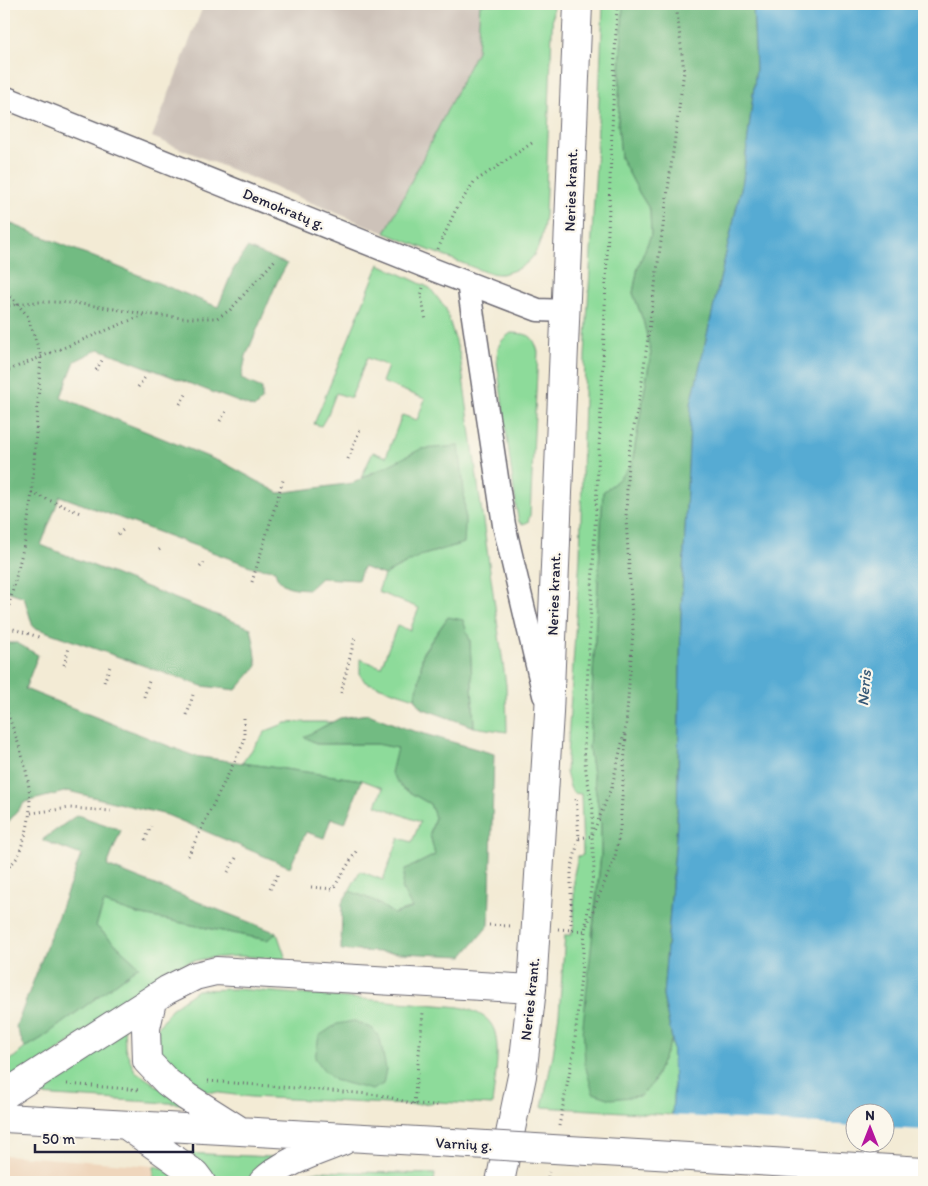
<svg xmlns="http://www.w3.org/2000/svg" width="928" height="1186" viewBox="0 0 928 1186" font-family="Itim,sans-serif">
<rect width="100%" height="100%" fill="#fbf7ec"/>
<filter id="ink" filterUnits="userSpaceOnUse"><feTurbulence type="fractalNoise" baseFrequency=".02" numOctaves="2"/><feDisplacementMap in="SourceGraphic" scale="10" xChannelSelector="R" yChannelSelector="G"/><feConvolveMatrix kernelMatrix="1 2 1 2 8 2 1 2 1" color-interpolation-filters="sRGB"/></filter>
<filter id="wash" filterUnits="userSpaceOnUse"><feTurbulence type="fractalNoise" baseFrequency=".0096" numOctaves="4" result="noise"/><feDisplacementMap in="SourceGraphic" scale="20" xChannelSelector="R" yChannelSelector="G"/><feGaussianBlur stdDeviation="1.12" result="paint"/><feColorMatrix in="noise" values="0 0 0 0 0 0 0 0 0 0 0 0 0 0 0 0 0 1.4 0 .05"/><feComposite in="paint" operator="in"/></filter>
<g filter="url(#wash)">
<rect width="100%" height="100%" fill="#f3ebd5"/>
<path fill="#efd6bc" d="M4 1155 154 1166V1182H4Z"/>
<path fill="#cdc2b9" d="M204 4H480L477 51 385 233 152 137Z"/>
<path fill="#8ddb9a" stroke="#587e6a" d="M480 4H553L545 215C542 239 539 262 512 271 508 272 504 274 500 274 495 274 490 273 485 272L385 233 477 51Z
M603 4H623L618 123 621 158 640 194 650 210 651 235 638 267 633 293 643 320 651 353 632 464 617 481 603 492 589 749 601 824V855L592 934 653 1083 672 1039 674 1085 672 1115 542 1107 553 1055 559 1014 565 935H571L574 924V874L578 856 583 855 581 794 573 793 570 787 566 772 580 557 585 356 597 147Z
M379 264 430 288 446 309 460 356 506 685 507 732 474 727 470 641 448 617 423 652 419 682 415 698 365 682 360 674V659L381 667 397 626 410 630 419 608 378 592 384 575 420 556 464 543 373 472 361 478 373 452 386 457 402 415 417 420 425 399 382 382 388 366 367 358 351 398 336 393 328 414 321 426 314 424Z
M511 333C529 334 533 334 538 352L530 515 528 522 523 524 519 522 517 513 497 362C497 347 498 342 511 333Z
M302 722H332L305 737 318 744H377L398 748 402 788 430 804 435 817 430 834 435 855 415 865 402 889 413 907 394 914 373 900 349 891 360 871 383 880 399 838 412 842 420 822 376 805 383 788 362 780 242 763 266 731 286 723Z
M104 903 137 914 267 940 277 933 286 959 238 956 209 958 188 962 160 977 44 1061 20 1075 4 1078V1066L5 1065 25 1048 42 1038 139 966 96 926Z
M236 989 437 1005C446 1006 456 1006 464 1008 474 1011 486 1016 491 1024 503 1040 494 1085 492 1105L439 1102 407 1105 251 1097 196 1090 158 1057 157 1029 171 1009 197 990Z
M124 1021 125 1048 135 1071 184 1104 22 1094Z
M186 1153 272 1157 258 1168 248 1182H213Z
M154 1166 172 1170 190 1182H154Z
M319 1171 435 1174 434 1182H282L291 1177Z"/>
<path fill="#72bb82" stroke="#4a6e5e" d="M623 4H753L756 69 743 180 691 404 681 615 677 824 663 996 672 1039 653 1083 640 1096 611 1099 593 1093 585 1065 583 1025 601 855V824L589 749 603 492 617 481 632 464 651 353 643 320 633 293 638 267 651 235 650 210 640 194 621 158 618 123Z
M4 221 218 307 233 270 247 248 287 264 277 282 246 356 241 379 262 388V400L254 408 99 349 75 361 61 397 228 465 279 493 353 483 421 449 459 446C463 479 467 510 464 543L420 556 384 575 363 567 358 580 321 578 309 589C293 588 278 588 275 570L253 567 60 496 41 545 209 612 251 628 255 649 257 666 236 690 202 686 33 627 24 597 4 590Z
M448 617 463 620 470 641 474 727 421 708 415 698 419 682 423 653Z
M4 643H17L38 655 25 689 194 756 362 780 345 823 331 818 324 838 306 832 290 867 167 815 68 791 25 802 5 826 4 829Z
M368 714 407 729 494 754 489 925 463 956 341 950 342 903 349 891 373 900 394 914 412 908 402 889 405 869 415 865 435 855 430 834 435 817 430 804 402 788 391 773 397 748 377 744H318L304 737 340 718Z
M77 815 121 830 107 866 277 933 267 940 137 914 104 903 96 926 139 966 42 1038 25 1048 16 1027 81 855 42 840Z
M354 1021 373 1029 380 1039 386 1069 383 1084 372 1090 357 1086 334 1080 323 1069 315 1058 319 1036 337 1024Z"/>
<path fill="#57abd3" stroke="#3c6687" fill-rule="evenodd" d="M753 4H924V1182H664L672 1115 674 1085 672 1039 663 996 677 824 681 615 691 404 743 180 756 69ZM856 1114H886V1144H856Z"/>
<path fill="#f3ebd5" d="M669 1115 855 1126 856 1144H886V1128L924 1130V1182H662Z"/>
</g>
<g filter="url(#ink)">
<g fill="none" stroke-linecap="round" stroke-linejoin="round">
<g stroke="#6b6871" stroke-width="25">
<path id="minor" d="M4 97 429 268 538 310 566 311
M468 283 504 525 544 695"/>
</g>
<g stroke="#6b6871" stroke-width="30">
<path id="primary" d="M152 1001 146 1028 147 1061 167 1082 187 1097 239 1130
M4 1095 167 990 195 976 216 971 532 989
M4 1118 436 1142
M126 1125 195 1174 201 1182
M263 1182C284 1161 315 1152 343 1141
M500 1182 522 1076 532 989 549 713 578 4"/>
</g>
<path stroke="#6b6871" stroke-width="3" stroke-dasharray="1 4" stroke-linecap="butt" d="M438 249 456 209 474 182 532 143
M423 288 421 295 426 321
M4 289 27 315 41 356 32 493
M4 307C48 295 100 307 144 314
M96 370 103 359
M4 372 146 314 183 318H217L230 310 275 260
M138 387 146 376
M180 404 187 393
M220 421 227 410
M348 459 361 427
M118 534 123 530
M159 550 163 547
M200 567 204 563
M252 582 284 477
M4 625 25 541 32 493 80 513
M4 626 42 638
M64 665 69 648
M104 682 111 664
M341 693 355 637
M144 697 150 678
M4 704C20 748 41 795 23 842 21 847 20 852 18 856 15 861 11 864 8 868H4
M187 715 193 695
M31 813 70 808 111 811
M579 838 592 836 612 786 626 726 633 631 626 519 628 457 640 396 684 71 676 4
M145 840 151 826
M188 856 244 742V714
M228 872 236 858
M311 887 333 889 357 850
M270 889 278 874
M489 925 512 926
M587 925 615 857 620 829 626 735
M558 929 585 931
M571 929V870L579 838 576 797
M208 1081 381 1095 414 1104 438 1105
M67 1084 141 1090
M414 1104 423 1013
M559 1126 574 1050 585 931 594 867 592 836 593 809 586 772 584 747 601 408 617 4
M409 1182V1178
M547 1182 549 1172"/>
<use href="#minor" stroke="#fff" stroke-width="22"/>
<use href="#primary" stroke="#fff" stroke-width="28"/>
<g stroke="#6b6871" stroke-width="30" stroke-linecap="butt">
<path id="primary-bridge" d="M436 1142 924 1171"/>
</g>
<use href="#primary-bridge" stroke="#fff" stroke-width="28"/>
</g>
</g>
<g text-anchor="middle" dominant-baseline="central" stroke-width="4.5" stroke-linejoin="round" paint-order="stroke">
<g font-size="15" fill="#22223b" stroke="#fbf7ec">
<text transform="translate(571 190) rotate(-88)">Neries krant.</text>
<text transform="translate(284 209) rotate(22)">Demokratų g.</text>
<text transform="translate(554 594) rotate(-88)">Neries krant.</text>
<text transform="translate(530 999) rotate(-84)">Neries krant.</text>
<text transform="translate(464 1144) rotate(3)">Varnių g.</text>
</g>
<g font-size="16" font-style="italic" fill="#375978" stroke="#fbf7ec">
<text transform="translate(864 688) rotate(-85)">Neris</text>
</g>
</g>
<rect width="928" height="1186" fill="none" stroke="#fbf7ec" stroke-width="20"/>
<g transform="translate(870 1128)"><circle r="24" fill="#fbf7ec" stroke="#a4a2a5"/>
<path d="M0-4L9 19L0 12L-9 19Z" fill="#b5179e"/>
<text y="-8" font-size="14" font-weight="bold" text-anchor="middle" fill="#22223b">N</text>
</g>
<path d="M35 1144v8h158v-8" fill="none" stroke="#22223b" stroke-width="2.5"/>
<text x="42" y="1144" font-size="15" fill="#22223b" stroke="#fbf7ec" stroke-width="4" paint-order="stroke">50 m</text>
</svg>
